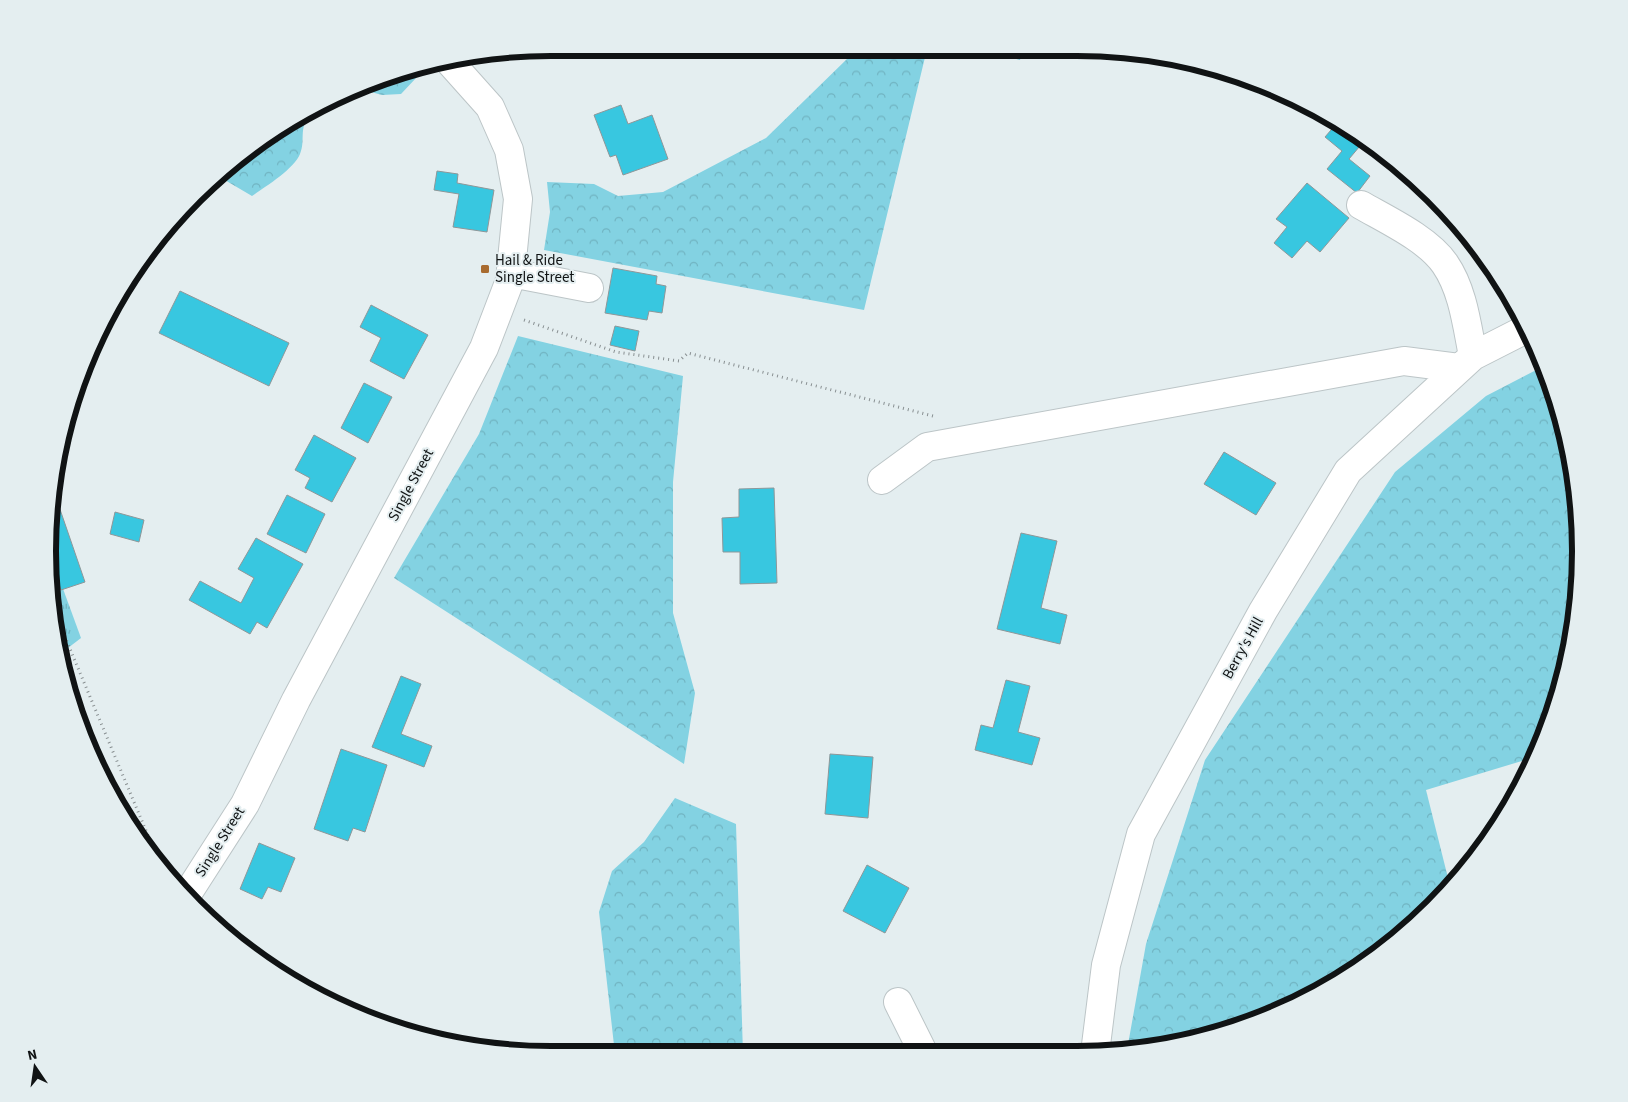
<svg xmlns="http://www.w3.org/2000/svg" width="1628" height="1102" viewBox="0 0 1628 1102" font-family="'Source Sans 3',sans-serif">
<defs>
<pattern id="grass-tufts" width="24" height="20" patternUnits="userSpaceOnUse" patternTransform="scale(1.25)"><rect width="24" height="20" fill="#83d2e2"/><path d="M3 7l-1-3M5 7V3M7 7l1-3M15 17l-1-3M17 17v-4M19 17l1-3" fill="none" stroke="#70b3c1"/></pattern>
<pattern id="forest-crowns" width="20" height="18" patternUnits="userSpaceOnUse" patternTransform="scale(1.25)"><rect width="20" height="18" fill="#83d2e2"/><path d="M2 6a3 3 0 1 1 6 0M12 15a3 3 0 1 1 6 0" fill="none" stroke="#70b3c1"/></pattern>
</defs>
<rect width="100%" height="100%" fill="#e4eef0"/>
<path fill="url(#grass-tufts)" d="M51 556 81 638 68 648 58 651Z"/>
<path fill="url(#forest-crowns)" d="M976 48H1023L1020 60Z
M852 49H927L864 310 544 250 550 212 547 182 594 184 618 196 663 192 766 138 848 58Z
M410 69 417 77 401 94 382 95 360 89 389 74Z
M310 113C298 131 306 139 300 154 294 169 265 187 252 196L218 176 271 133Z
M518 336 683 376 673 482V613L695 693 684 764 394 578 479 434Z
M1544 366 1571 452 1580 551 1571 649 1542 743 1535 757 1426 790 1450 886C1385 965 1275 1023 1176 1045 1160 1048 1143 1048 1127 1050L1146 944 1205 760 1395 472 1486 396Z
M675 798 736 824 743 1054H615L599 912 612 871 644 842Z"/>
<path fill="#38c7e0" stroke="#8e9799" d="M621 105 628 124 652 115 668 159 623 175 616 155 610 157 594 115Z
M1337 123 1365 140 1349 159 1370 176 1357 193 1327 169 1342 151 1325 137Z
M437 171 458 174 457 183 494 190 487 232 453 227 459 194 434 190Z
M1307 183 1349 218 1320 252 1307 241 1292 258 1274 243 1287 227 1276 219Z
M613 268 657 276 656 284 666 286 662 313 649 311 647 320 605 313Z
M180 291 289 343 269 386 159 333Z
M371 305 428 335 404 379 370 361 381 338 360 327Z
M615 326 639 331 635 351 610 345Z
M364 383 392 397 368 443 341 428Z
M314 435 356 458 332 502 305 488 310 478 295 470Z
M1224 452 1276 483 1256 515 1204 484Z
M774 488 777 583 740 584V552H723L722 518 739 517V489Z
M53 489 85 582 61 590 51 561 49 518Z
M287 495 325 514 306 553 267 534Z
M115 512 144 520 139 542 110 534Z
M1021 533 1057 541 1041 608 1067 615 1060 644 997 629Z
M256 538 303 564 267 628 257 622 250 634 189 600 200 581 241 603 254 578 238 569Z
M401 676 421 684 401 734 432 746 424 767 372 747Z
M1006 680 1030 686 1018 732 1040 738 1032 765 975 750 981 725 993 728Z
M341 749 387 765 365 832 353 828 348 841 314 829Z
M830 754 873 757 868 818 825 814Z
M259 843 295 858 281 892 268 887 262 899 240 889Z
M867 865 909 888 885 933 843 911Z"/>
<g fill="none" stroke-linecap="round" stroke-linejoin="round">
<g stroke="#bcc5c7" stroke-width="30">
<path id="minor" d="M1361 205C1387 220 1428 239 1445 264 1463 290 1467 326 1473 356
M511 273 589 288
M882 480 927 447 1404 361 1459 368
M186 896 245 804 296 700 484 348 510 280 518 199 509 150 490 107 448 60
M898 1002 924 1054
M1095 1053 1106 965 1141 834 1263 611 1348 471 1473 356 1526 329"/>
</g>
<path stroke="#888f91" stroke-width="3" stroke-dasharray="1 4" stroke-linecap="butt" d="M524 320 616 352 679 361 688 353 933 416 932 419
M55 613 157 857"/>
<use href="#minor" stroke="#fff" stroke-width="28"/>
</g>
<rect fill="#a86b2f" stroke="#e4eef0" stroke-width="2" x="480" y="264" width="10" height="10" rx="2.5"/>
<g text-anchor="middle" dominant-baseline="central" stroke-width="4" stroke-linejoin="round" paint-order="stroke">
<g font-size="15" fill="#101314" stroke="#e4eef0" text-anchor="start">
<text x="495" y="260">Hail &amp; Ride<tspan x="495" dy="17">Single Street</tspan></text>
</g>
<g font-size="15" fill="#101314" stroke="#e4eef0">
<text transform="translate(411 485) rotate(-62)">Single Street</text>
<text transform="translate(1243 648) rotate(-61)">Berry's Hill</text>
<text transform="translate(220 842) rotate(-58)">Single Street</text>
</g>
</g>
<path d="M0 0H1628V1102H0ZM551 56H1077A495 495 0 0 1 1572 551V551A495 495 0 0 1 1077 1046H551A495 495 0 0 1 56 551V551A495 495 0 0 1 551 56Z" fill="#e4eef0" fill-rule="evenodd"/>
<path fill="none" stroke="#101314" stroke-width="6" d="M551 56H1077A495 495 0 0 1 1572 551V551A495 495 0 0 1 1077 1046H551A495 495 0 0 1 56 551V551A495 495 0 0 1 551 56Z"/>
<g transform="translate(35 1067) rotate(347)" stroke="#e4eef0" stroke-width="4" paint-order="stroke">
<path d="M0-4L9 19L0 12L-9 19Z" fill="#101314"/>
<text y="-8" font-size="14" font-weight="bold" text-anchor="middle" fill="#101314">N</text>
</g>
</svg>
